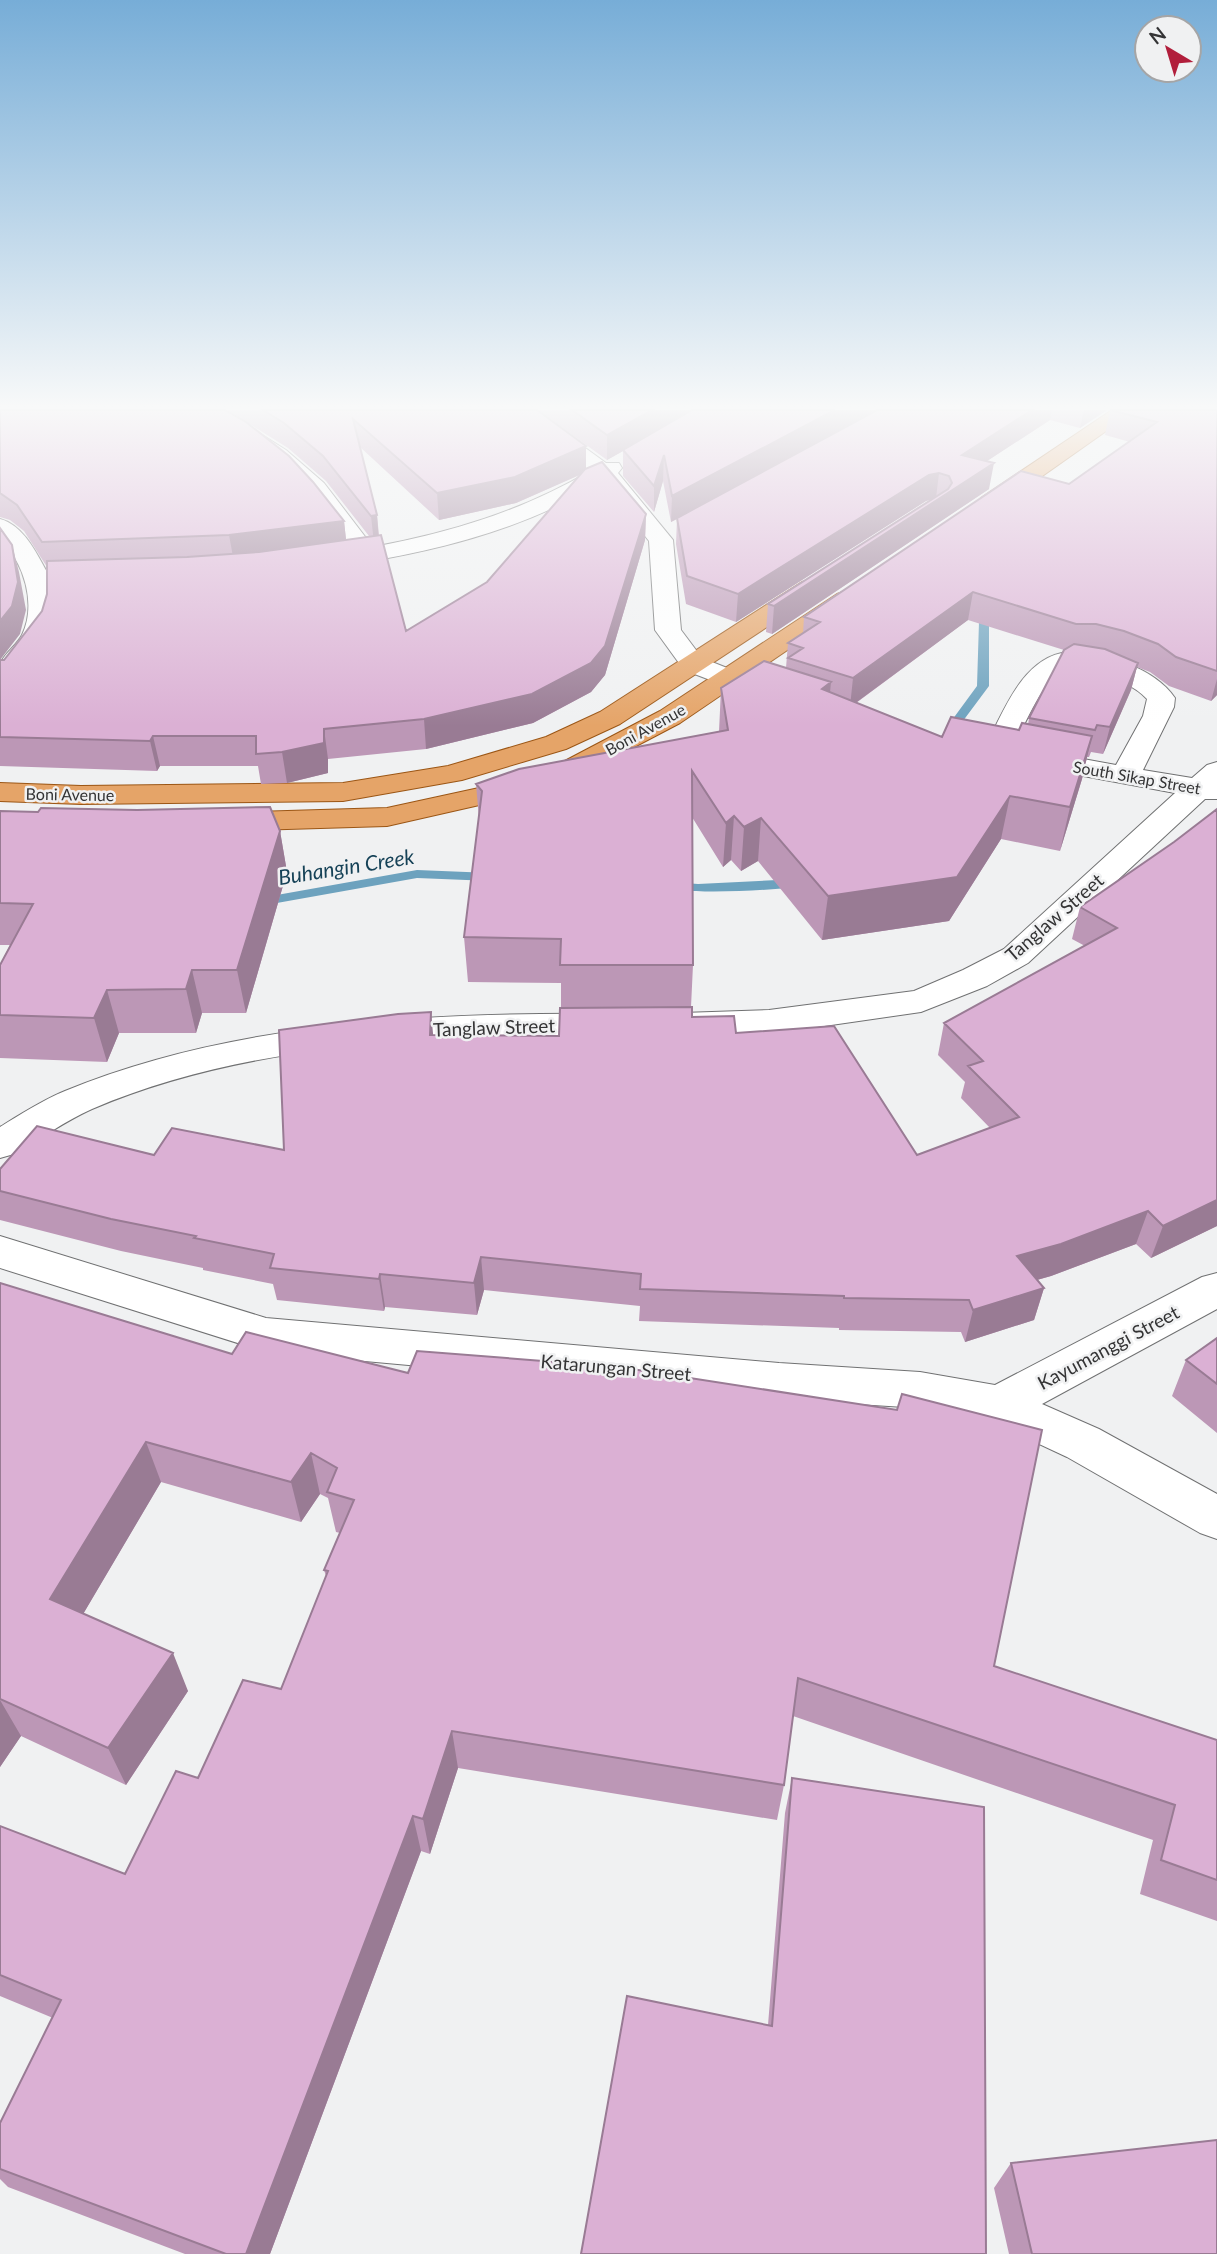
<svg xmlns="http://www.w3.org/2000/svg" width="1217" height="2254" viewBox="0 0 1217 2254" font-family="Lato,sans-serif">
<rect width="100%" height="100%" fill="#f0f1f2"/>
<g fill="none" stroke-linecap="round" stroke-linejoin="round">
<path fill="#6da2be" fill-rule="evenodd" d="M995 613 1004 615 989 624V686L954 733H946L944 731 977 686 979 622Z
M417 870 491 873 498 877 491 881 417 878 260 906 253 902 260 898Z
M798 879 805 883 803 886C783 890 677 896 664 886L671 882 698 884Z"/>
<g stroke="#707172" stroke-width="2">
<path id="minor" d="M196 410H222L286 450 324 483 373 547C450 533 522 511 590 471L510 410H533L606 463H619L622 468 618 473 673 540 681 630 702 658 775 687 779 693 775 699 765 701 684 670 655 630 649 541 602 482C520 532 428 553 334 567L326 565 322 560 326 555 352 550 325 512 290 475 250 443Z
M0 519C23 525 36 552 47 572L109 574 112 579 109 584 51 586 52 622 47 638 10 687 0 689C0 681 0 669 1 662 6 652 17 645 22 635 37 604 24 562 0 539Z
M1067 652C1103 652 1154 667 1175 698L1174 707 1143 770 1192 778 1207 765 1217 762V799H1205L1028 963 987 986 921 1012 769 1034 682 1037 669 1033 664 1025 669 1017 682 1013 769 1010 914 991 963 970 1004 949 1175 793 1024 765 1019 759 1024 753 1034 750 1116 765 1143 716 1147 699C1134 685 1117 680 1099 674 1089 671 1077 666 1066 669 1042 675 1020 739 1006 759L996 762 986 759 982 753C1002 717 1020 658 1067 652Z
M611 1014 624 1018 629 1026 624 1034 611 1038C441 1035 251 1041 92 1109 65 1121 40 1139 14 1154L0 1158V1127C21 1114 43 1100 65 1091 232 1022 433 1012 611 1014Z
M0 1236 266 1318 779 1363 920 1372 995 1385 1202 1277 1217 1273V1309L1042 1404 1099 1429 1217 1494V1539L1200 1533 1067 1457 992 1422 920 1408 779 1399 266 1352 0 1268Z"/>
</g>
<g stroke="#9b5615" stroke-width="2">
<path id="major" d="M1112 410H1136L997 508H981L978 503 981 498Z
M811 580 820 582 823 587 820 592 620 724 566 749 462 780 343 801 81 804 0 801V783L81 786 343 783 448 766 546 737 600 712 802 582Z
M846 591 855 594 859 599 855 604 680 723 581 775 497 801 387 826 223 831 212 829 208 822 212 815 223 813 387 808 479 788 561 763 660 711 837 594Z"/>
</g>
<use href="#minor" fill="#fff" fill-rule="evenodd"/>
<use href="#major" fill="#e5a468" fill-rule="evenodd"/>
</g>
<path fill="#bc97b6" fill-rule="evenodd" d="M0 410 344 521 346 540 369 536 326 481 288 448 227 410H537L586 446V469L646 514 645 540 605 675 591 692 533 723 426 749 328 759V773L287 783 261 784 258 766H160L157 771 0 766V660H4L42 611 47 594V567L24 531 10 520 0 517ZM360 447 439 520 516 503 582 474 487 582 406 631 379 535 377 515Z
M538 410H1107L1080 428 1050 420 987 461 989 489 772 634 766 632 768 604 932 499 926 501 736 622 686 604 676 544 677 519 671 522 663 481 654 512 623 476V451L607 460Z
M1110 410H1217V695L1211 701 1169 686 1150 672 1137 667 1131 690 1103 754 1091 752 1089 757H1087L1082 779 1060 851 1001 839 949 921 822 940 758 861 741 871 731 860 723 867 692 817 693 965 691 1007 692 1017 736 1033 917 1155 990 1128 961 1098 965 1082 938 1055 944 1023 1085 946 1072 939 1080 907 1174 842 1217 809V1226L1151 1258 1136 1244 1051 1276 1037 1280 1044 1288 1034 1320 965 1342 961 1332 839 1330V1328L639 1321 640 1306 484 1290 477 1315 385 1307 384 1311 277 1300 273 1284 203 1270V1268L121 1251 0 1220V1169L154 1155 284 1150 434 1035 559 1036 561 1008V983L468 982 464 937 479 819 476 784 719 732 721 688 786 668 788 643 803 633 804 617 1069 484 1130 442 1105 435ZM968 620 1064 650 1029 718 1028 725 1019 730 942 737 856 703Z
M0 811 280 831 287 872 246 1013H202L196 1033H119L107 1062 0 1058V965L10 945H0Z
M0 1283 994 1666 1217 1740V1921L1140 1894 1153 1840 793 1716 784 1785 777 1820 458 1768 430 1854 421 1851 270 2254H185L8 2187 0 2179V2123L53 2018 0 1996V1826L125 1874 198 1778 281 1689 326 1576 324 1570 340 1533 336 1532 328 1498 320 1494 301 1522 161 1482 83 1614 188 1691 126 1785 21 1736 0 1767Z
M1217 1338V1433L1172 1396 1186 1360Z
M792 1778 986 2254 768 2025 785 1813Z
M1011 2163 1217 2254H1009L994 2188Z"/>
<path fill="#997b94" d="M652 410H696L607 460V435Z
M835 410H878L671 522 672 496Z
M1032 410H1052L1050 420 958 480 962 455Z
M1084 410H1107L1080 428Z
M586 446V472L516 503 439 520 437 493Z
M664 455 663 481 654 512V486Z
M994 463 989 489 772 634 774 606Z
M939 473 936 498 926 501 736 622 738 594 929 475Z
M646 514 645 540 605 675 591 692 533 723 426 749 424 719Z
M377 515 379 542 374 543 371 516Z
M344 521 347 548 234 562 229 535Z
M12 545 19 572 26 610 20 634 0 660V621Z
M973 592 968 620 850 707 853 678Z
M1138 663 1131 690 1103 754 1110 727Z
M1217 679V695L1211 701Z
M831 682 827 724 822 689Z
M324 729 328 759V773L287 783 282 752Z
M153 736 160 766 157 771 150 741Z
M1092 736 1082 779 1060 851 1070 807Z
M1010 796 1001 839 949 921 822 940 828 896Z
M734 816 731 860 723 867 726 823Z
M761 818 758 861 741 871 744 827Z
M280 831 287 872 246 1013 237 970Z
M192 970 202 1013 196 1033 186 989Z
M107 990 119 1033 107 1062 94 1018Z
M431 1012 434 1044 430 1035Z
M1217 1200V1226L1151 1258 1163 1226Z
M1148 1211 1136 1244 1051 1276 1008 1288 1017 1256Z
M481 1257 484 1290 477 1315 474 1283Z
M380 1274 385 1307 384 1311 379 1279Z
M1044 1288 1034 1320 965 1342 973 1310Z
M146 1442 161 1482 69 1638 50 1599Z
M311 1453 320 1494 301 1522 291 1482Z
M173 1653 188 1691 126 1785 108 1748Z
M0 1700 21 1736 0 1767Z
M452 1731 458 1768 430 1854 423 1819Z
M413 1816 421 1851 270 2254H246Z"/>
<path fill="#dbb0d4" stroke="#997b94" stroke-width="2" d="M0 410H225L246 422 289 456 313 482 344 521 229 535 42 542 17 505 0 493Z
M263 410H537L586 446 515 477 437 493 353 419 377 515 371 516 323 456 284 423Z
M572 410H652L607 435Z
M692 410H835L672 496 664 455 654 486 623 450Z
M877 410H1032L962 455 994 463 774 606 768 604 948 489 952 483 949 476 939 473 929 475 738 594 687 576 677 518Z
M1110 410H1217V671L1176 657 1158 644 1124 631 1096 624H1076L973 592 853 678 788 658 803 648 788 643 820 622 804 617 1021 471 1069 484 1157 422Z
M602 462 646 514 605 646 591 663 532 694 424 719 324 729V743L282 752 256 754V736H153L150 741 0 737V660H4L42 611 47 594V561L187 557 259 552 381 535 406 631 487 582 585 469Z
M0 528 12 545 18 582 12 606 0 621Z
M1074 644 1105 649 1138 663 1110 727 1097 725 1095 730 1029 718 1064 650Z
M764 661 831 682 822 689 942 737 951 717 1019 730 1022 723 1092 736 1070 807 1010 796 957 877 828 896 761 818 744 827 734 816 726 823 692 771 693 965H560L561 939 464 937 482 791 476 784 519 769 728 730 721 688Z
M270 807 280 831 237 970H192L186 989 107 990 94 1018 0 1015V965L33 904 0 903V811L38 812 41 808 137 810Z
M1217 809V1200L1163 1226 1148 1211 1061 1244 1017 1256 1044 1288 973 1310 969 1300 844 1298V1296L640 1289 641 1274 481 1257 474 1283 380 1274 379 1279 270 1268 274 1254 194 1238 196 1236 111 1219 0 1191V1169L37 1126 154 1155 172 1128 284 1150 279 1030 398 1014 431 1012 430 1035 559 1036 560 1008 692 1007V1017L734 1016 736 1033 834 1026 917 1155 1019 1117 968 1066 983 1061 944 1023 1117 928 1080 907 1174 842Z
M0 1283 232 1354 246 1332 408 1373 417 1351 619 1367 897 1410 902 1394 1042 1430 994 1666 1217 1740V1880L1161 1860 1175 1805 798 1678 784 1785 452 1731 423 1819 413 1816 246 2254H226L0 2169V2123L61 2000 0 1975V1826L125 1874 176 1771 198 1778 243 1680 281 1689 328 1571 324 1570 354 1500 327 1492 337 1468 311 1453 291 1482 146 1442 50 1599 173 1653 108 1748 0 1699Z
M1217 1338V1384L1186 1360Z
M792 1778 984 1807 986 2254H581L627 1996 772 2026Z
M1217 2140V2254H1032L1011 2163Z"/>
<linearGradient id="sky" x2="0" y2="1"><stop stop-color="#77add7"/><stop offset="0.56" stop-color="#f8f9f9"/><stop offset="1" stop-color="#f8f9f9" stop-opacity="0"/></linearGradient>
<rect width="1217" height="726" fill="url(#sky)"/>
<g text-anchor="middle" dominant-baseline="central" stroke-width="5" stroke-linejoin="round" paint-order="stroke">
<g font-size="16" fill="#343435" stroke="#f0f1f2">
<text transform="translate(645 729) rotate(-29)">Boni Avenue</text>
<text transform="translate(1137 777) rotate(10)">South Sikap Street</text>
<text transform="translate(70 794) rotate(1)">Boni Avenue</text>
</g>
<g font-size="19" fill="#343435" stroke="#f0f1f2">
<text transform="translate(1054 917) rotate(-41)">Tanglaw Street</text>
<text transform="translate(494 1027) rotate(-2)">Tanglaw Street</text>
<text transform="translate(1108 1347) rotate(-28)">Kayumanggi Street</text>
<text transform="translate(616 1367) rotate(5)">Katarungan Street</text>
</g>
<g font-size="21" font-style="italic" fill="#164257" stroke="#f0f1f2">
<text transform="translate(346 866) rotate(-9)">Buhangin Creek</text>
</g>
</g>
<g transform="translate(1168 49) rotate(322)"><circle r="33" fill="#f0f1f2" stroke="#a5a5a6" stroke-width="2"/>
<path d="M0-5L12 26L0 18L-12 26Z" fill="#b11e3b"/>
<text y="-10" font-size="19" font-weight="bold" text-anchor="middle" fill="#343435">N</text>
</g>
</svg>
